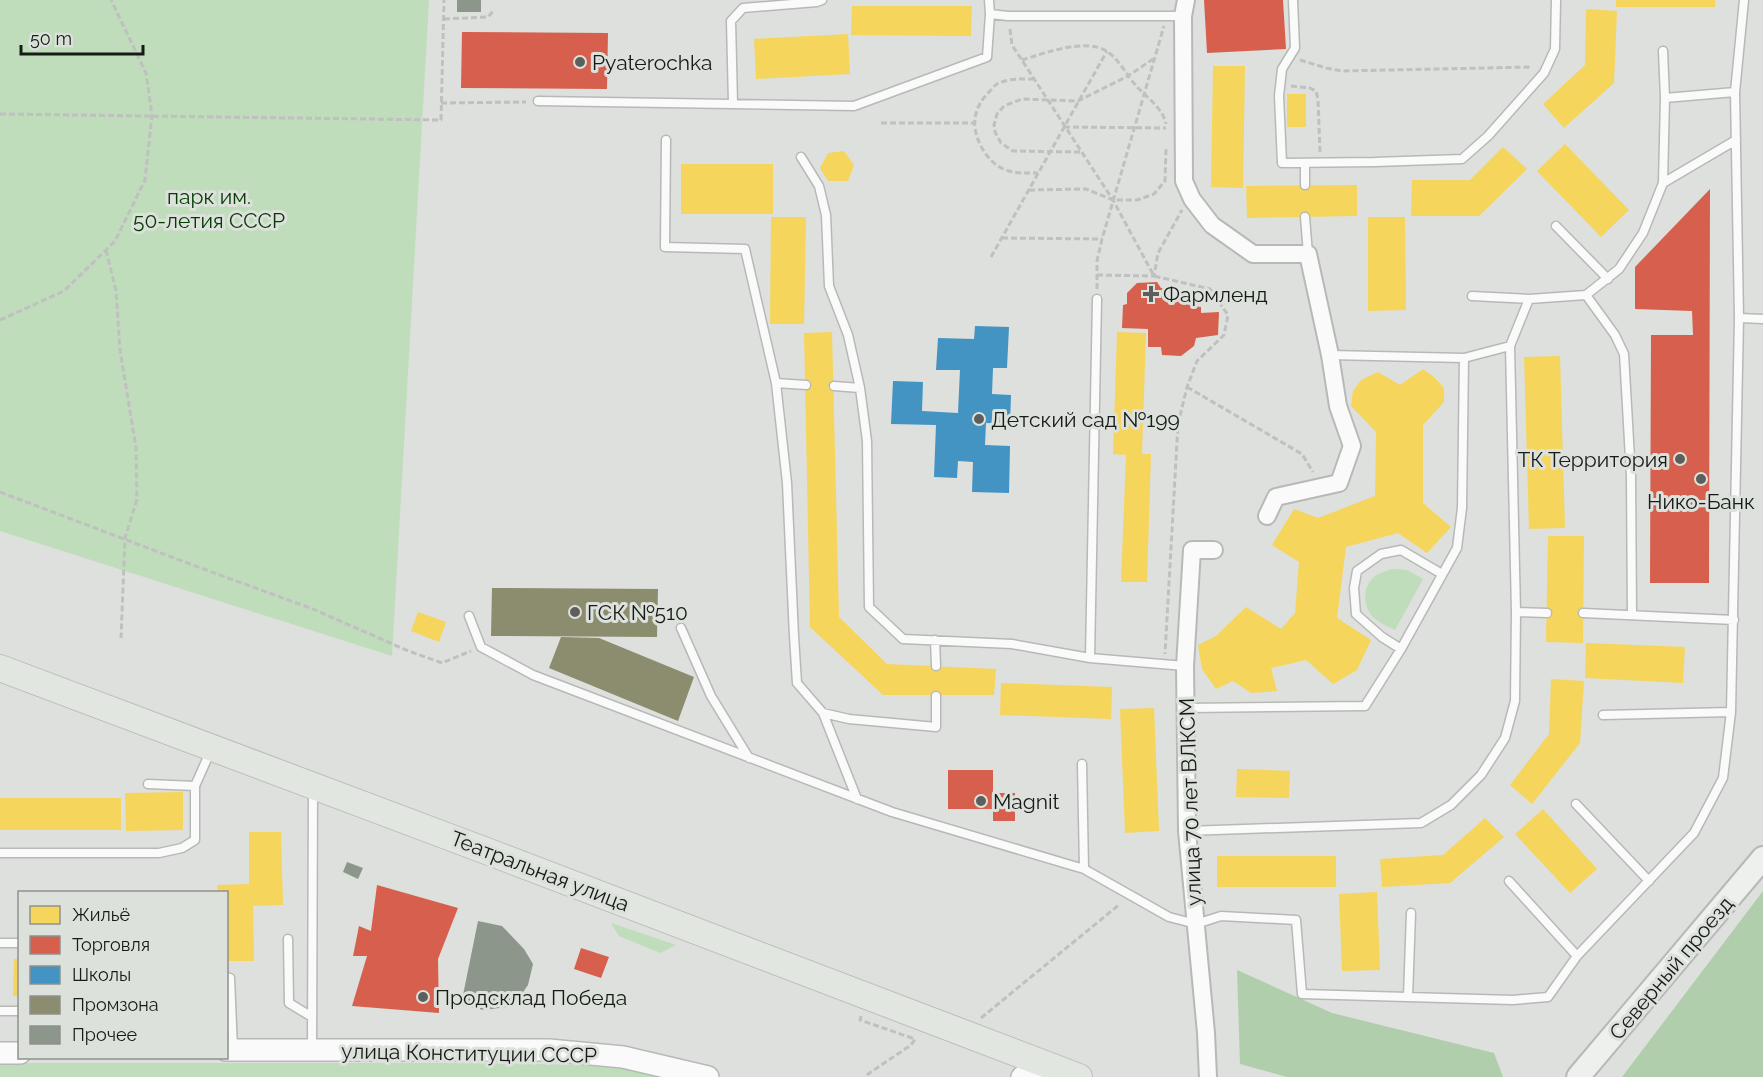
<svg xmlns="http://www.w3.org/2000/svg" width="1763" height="1077" viewBox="0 0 1763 1077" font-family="Raleway,sans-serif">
<rect width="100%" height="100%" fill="#dde0dc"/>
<path fill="#bfddbb" d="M0 0H429L392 656 0 531Z
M1392 569 1407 570 1423 579 1395 630C1390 627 1383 625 1378 621 1363 611 1360 589 1375 576 1379 573 1387 571 1392 569Z
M611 923 676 945 660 953 619 936Z
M0 1063H479L608 1065 667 1077H0Z"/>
<path fill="#b0ceac" d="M1763 891V1077H1622Z
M1237 970 1332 1013 1494 1053 1503 1077H1287L1240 1064Z"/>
<path fill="#f6d55c" d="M1616 0H1715V7H1616Z
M852 6H972L971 36 851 35Z
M1586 9 1617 11 1614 83 1564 128 1543 104 1585 65Z
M848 34 850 74 756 79 754 39Z
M1213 66H1245L1243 188 1211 187Z
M1287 94H1306V127H1287Z
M1565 144 1629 210 1601 237 1537 171Z
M1503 147 1527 169 1479 216H1411L1412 180H1470Z
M844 151 854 165 848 181H828L820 168 828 153Z
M681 164H773V214H681Z
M1357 185V216L1247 218 1246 186Z
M771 217H806L804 324H770Z
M1368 217H1405L1406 310 1368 311Z
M832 332 839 617 887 664 996 669 994 695H883L810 627 804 333Z
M1117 332 1146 333 1142 454H1151L1147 582H1121L1126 455 1113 454Z
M1560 356 1565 528 1529 529 1524 357Z
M1423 369 1434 377 1444 388V402L1423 425V503L1451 527 1427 553 1398 533 1346 547 1337 618 1371 640 1357 670 1333 684 1306 660 1271 668 1277 691 1251 693 1233 681 1216 689 1202 669 1198 645 1216 636 1246 607 1281 629 1295 613 1299 562 1272 545 1294 509 1318 518 1375 496 1376 432 1351 406 1353 391 1361 380 1378 372 1400 385Z
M1548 536H1584L1583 643 1546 642Z
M418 612 446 622 439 642 411 631Z
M1586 643 1685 647 1683 683 1585 678Z
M1551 679 1584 681 1580 743 1532 804 1510 785 1549 734Z
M1001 683 1112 687 1111 719 1000 715Z
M1154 708 1159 831 1125 833 1120 709Z
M1237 769 1290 771 1289 798 1236 797Z
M183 792V830L126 831 125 793Z
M0 798H121V830H0Z
M1543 809 1597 869 1570 893 1515 834Z
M1485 818 1504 837 1450 883 1382 887 1380 859 1443 855Z
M249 832H281L283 905 253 906 254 961H226V892H218L217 885 249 884Z
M1217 856H1336V887H1217Z
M1377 892 1380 970 1342 971 1339 894Z
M14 959H20V996H13Z"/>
<path fill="#d6604d" d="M1204 0H1283L1286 49 1207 53Z
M462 32 608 33 607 89 461 88Z
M1710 189 1709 583H1650L1651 335H1693L1692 311 1635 309V267Z
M1157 282 1161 288 1178 289 1192 306 1201 307V313L1219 312 1218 335 1196 338 1194 346 1181 356 1162 355 1161 347H1148V329L1122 328 1123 305 1127 304V293L1137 283Z
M948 770H993V793H1015V821H993V809H948Z
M377 885 458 908 438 959 439 1013 352 1006 367 956H353L359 926 371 931Z
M581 948 609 957 601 978 574 969Z"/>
<path fill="#4393c3" d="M975 326 1009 327 1007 368H993L992 394 1011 395 1010 424 986 423 985 445 1010 446 1009 493 972 492 973 462 958 461 957 478 934 477 936 425 891 424 893 381 923 382 922 411 958 413 960 370H936L938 338 974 339Z"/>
<path fill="#8c8c6e" d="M492 588 658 589 657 637 491 636Z
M561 637 599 638 694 677 678 721 549 668Z"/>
<path fill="#8c968b" d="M457 0H481V12H457Z
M347 862 363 868 358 879 343 872Z
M478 921 502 926 524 949 533 964 528 985 519 998 506 1007 484 1010 461 1005Z"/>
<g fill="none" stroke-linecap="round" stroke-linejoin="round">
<g stroke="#b7b9b7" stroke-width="11">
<path id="service" d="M989 0 990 14
M1293 0 1295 48 1282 69 1279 96 1282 163 1375 162 1462 159 1488 136 1544 73 1555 49 1556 0
M1744 0 1735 92 1739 318 1763 319
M1665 98 1735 92
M538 101 854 106 987 57 990 14 1008 16H1183
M733 103 731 21 743 8 817 2 822 0
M666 140 665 247 745 249 776 383 787 483 794 636 797 683 823 713 849 719 936 727V696
M801 157 819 186 826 215 829 286 848 335 860 388 867 441 869 607 903 639 1012 644 1090 658
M1305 163V185
M1663 183 1736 140
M1305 217 1308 254
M1556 226 1608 279
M1586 295 1615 335 1624 354 1631 476 1632 615
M1472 296 1529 299
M1097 299 1090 658 1185 666
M1510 346 1529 299 1586 295 1619 269 1643 233 1663 183 1665 98 1663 51
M776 383 806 385
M834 386 860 388
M1516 612 1547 613
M1583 613 1734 620
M469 616 481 647 533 675 892 812 1084 869 1169 917 1196 924 1221 916 1296 920 1302 994 1513 1000 1548 997 1577 956 1694 833 1723 778 1731 712 1739 318
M681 628 711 696 749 758
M935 640 936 666
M1401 649 1382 637 1356 614 1354 588 1357 571 1381 554 1401 550 1442 574
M1186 708 1365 706 1401 649 1457 548 1462 508 1464 358 1330 355
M823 713 857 799
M1603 715 1731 712
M1082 764 1084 869
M148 784 195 786
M1576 804 1649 881
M1187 831 1421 823 1451 805 1481 775 1505 738 1515 701 1516 612 1510 346 1464 358
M0 853H159L182 848 195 840V786L211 750
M1509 881 1577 956
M288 939 289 1003 312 1017
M0 943H20
M226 977 230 978 233 1049
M1408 997 1411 913
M0 1011H20
M312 1050 313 790"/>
</g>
<g stroke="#b7b9b7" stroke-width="20">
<path id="minor" d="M1186 0 1183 16 1184 181 1192 199 1212 225 1253 254H1308L1330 355 1338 406 1352 446 1339 483 1276 497 1267 516
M1208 1077 1206 1033 1187 831 1185 666 1192 550H1214"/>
</g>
<g stroke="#b7b9b7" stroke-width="24">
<path id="tertiary" d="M226 1050H549L623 1057 708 1077
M0 1053H20
M1022 1077 1050 1066"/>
</g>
<g stroke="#b7b9b7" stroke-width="26">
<path id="secondary" d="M1578 1077 1763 858"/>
</g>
<g stroke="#bcbdbb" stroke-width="28">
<path id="primary" d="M0 668 489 852 1079 1077"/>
</g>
<path stroke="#bfc0bf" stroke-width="3" stroke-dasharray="6 3" stroke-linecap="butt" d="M444 19 488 17 494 10
M1010 29 1012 45 1113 200 1154 276 1210 289 1228 315 1224 335 1197 361 1187 387 1178 424 1165 654
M1022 60C1045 53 1087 37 1108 52 1121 62 1127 76 1138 88 1148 98 1163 109 1166 124
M1300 60 1326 68 1342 71 1532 67
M1034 79C1023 79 1008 78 997 84 995 85 993 88 991 90 971 109 970 130 985 153 990 160 997 167 1006 170 1017 174 1027 173 1038 173
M1291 86 1310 88 1316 91 1318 99 1320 152
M441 103 526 102
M0 114 441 120 444 0
M881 123H975
M1064 127 1166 128
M1080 152 1013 151 1001 143 995 132 994 125 997 114 1004 106 1022 99 1078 101 1128 76 1153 59
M1029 190 1086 189 1113 200H1137L1154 194 1165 181 1166 149
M1002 238 1102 239
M106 250 116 291 120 350 136 448 137 499 125 538 121 638
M991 257 1107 51
M1097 275 1154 276 1158 253 1182 210
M1097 289V261L1102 239 1164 26
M0 320 64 291 115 241 145 180 152 115 146 73 111 0
M1187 387 1302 454 1313 472
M0 492 198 567 313 609 406 650 442 663 471 651
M861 1016 860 1020 915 1039 911 1045 868 1074 867 1077
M981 1018 1120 904"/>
<use href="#service" stroke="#fafafa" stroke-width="8"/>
<use href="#minor" stroke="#fafafa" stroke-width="16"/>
<use href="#tertiary" stroke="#fafafa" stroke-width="21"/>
<use href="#secondary" stroke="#edf0ed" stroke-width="22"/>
<use href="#primary" stroke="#e1e6e0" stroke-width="26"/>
</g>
<g fill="#5d5f5d" stroke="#dce1db" stroke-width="2">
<circle cx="580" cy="62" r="6"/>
<path d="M1148 285h6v6h6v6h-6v6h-6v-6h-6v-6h6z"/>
<circle cx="979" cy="419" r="6"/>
<circle cx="1680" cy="459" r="6"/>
<circle cx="1701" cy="479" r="6"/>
<circle cx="575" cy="612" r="6"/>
<circle cx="981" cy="801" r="6"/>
<circle cx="423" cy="997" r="6"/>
</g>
<g text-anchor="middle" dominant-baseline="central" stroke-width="6" stroke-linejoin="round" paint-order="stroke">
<g font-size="21" fill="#181a18" stroke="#dce1db" text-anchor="start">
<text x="592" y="62">Pyaterochka</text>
<text x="1163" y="294">Фармленд</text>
<text x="991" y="419">Детский сад №199</text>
<text x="1668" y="459" text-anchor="end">ТК Территория</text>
<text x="1701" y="501" text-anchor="middle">Нико-Банк</text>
<text x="587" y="612">ГСК №510</text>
<text x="993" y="801">Magnit</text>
<text x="435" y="997">Продсклад Победа</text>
</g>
<g font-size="21" fill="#043c01" stroke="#dce1db">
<text x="209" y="196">парк им.<tspan x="209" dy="24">50-летия СССР</tspan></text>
</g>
<g font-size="21" fill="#181a18" stroke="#dce1db">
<text transform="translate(1190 802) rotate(-92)">улица 70 лет ВЛКСМ</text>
<text transform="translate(540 871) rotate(21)">Театральная улица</text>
<text transform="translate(1671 968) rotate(-50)">Северный проезд</text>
<text transform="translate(469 1053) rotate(1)">улица Конституции СССР</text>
</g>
</g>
<rect x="18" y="891" width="210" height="168" fill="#dce1db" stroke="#8e918d" stroke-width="1.5"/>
<rect x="30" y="906" width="30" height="18" fill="#f6d55c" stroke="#8e918d" stroke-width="1.5"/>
<text x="72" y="921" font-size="18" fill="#181a18">Жильё</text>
<rect x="30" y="936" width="30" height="18" fill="#d6604d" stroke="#8e918d" stroke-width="1.5"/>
<text x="72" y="951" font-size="18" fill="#181a18">Торговля</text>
<rect x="30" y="966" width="30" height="18" fill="#4393c3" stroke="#8e918d" stroke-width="1.5"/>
<text x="72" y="981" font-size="18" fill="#181a18">Школы</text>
<rect x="30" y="996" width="30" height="18" fill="#8c8c6e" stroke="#8e918d" stroke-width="1.5"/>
<text x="72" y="1011" font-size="18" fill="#181a18">Промзона</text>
<rect x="30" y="1026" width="30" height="18" fill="#8c968b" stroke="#8e918d" stroke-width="1.5"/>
<text x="72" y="1041" font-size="18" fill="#181a18">Прочее</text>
<path d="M21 45v9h122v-9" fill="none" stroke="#181a18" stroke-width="3"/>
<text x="30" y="45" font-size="18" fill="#181a18" stroke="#dce1db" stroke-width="4.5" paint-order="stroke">50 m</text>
</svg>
